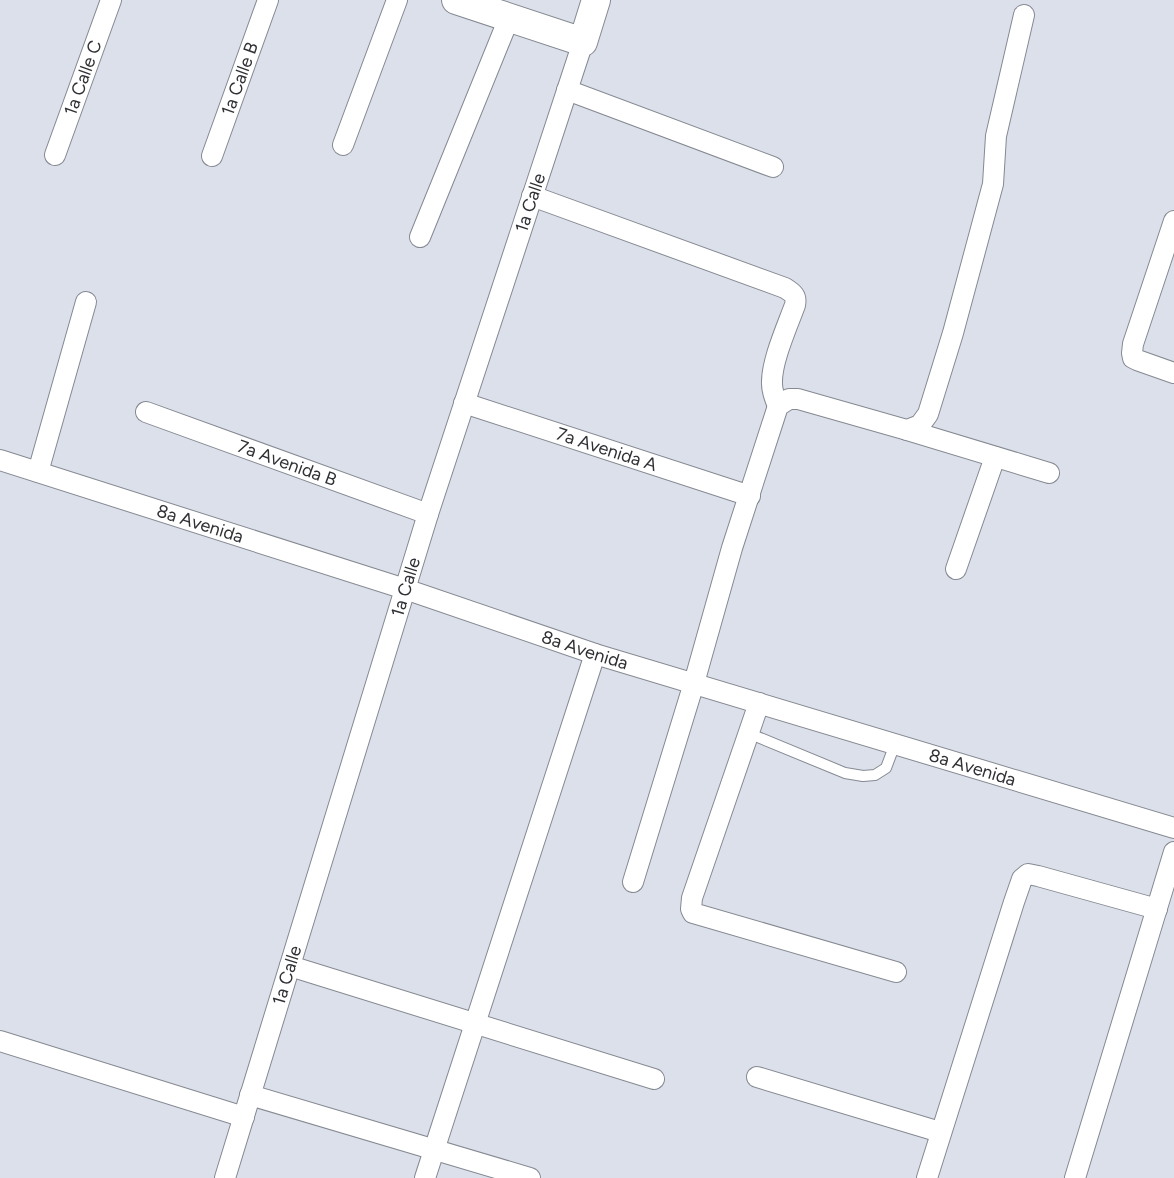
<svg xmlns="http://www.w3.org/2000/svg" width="1174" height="1178" viewBox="0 0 1174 1178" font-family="Figtree,sans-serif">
<rect width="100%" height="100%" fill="#dbe0ea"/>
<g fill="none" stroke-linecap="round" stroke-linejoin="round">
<g stroke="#858992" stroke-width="12">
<path id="lane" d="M748 733 845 773 863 776 875 775 886 768 895 744"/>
</g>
<g stroke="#858992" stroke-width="22">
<g id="street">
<path d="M567 90 773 167"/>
<path d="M343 145 397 0"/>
<path id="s1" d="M55 155 111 0"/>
<path id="s2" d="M212 156 268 0"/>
<path d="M532 196 785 288C793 293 797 296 795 305 787 327 771 362 772 384 772 392 775 399 778 406"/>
<path d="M1174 221 1133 344 1132 353 1133 358 1137 360 1174 373"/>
<path d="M420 237 509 18"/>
<path id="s3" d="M464 403 750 496"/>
<path id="s4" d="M146 412 428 514"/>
<path d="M907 430 1049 473"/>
<path id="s5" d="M0 460 405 589 595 654 1174 828"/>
<path d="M38 472 86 302"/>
<path d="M956 569 995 457"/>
<path d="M759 703 692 898 691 909 693 913 896 972"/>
<path d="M633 882 694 683 732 548 778 406 789 399H798L907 430 920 425 928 414 953 333 993 184 996 136 1024 15"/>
<path d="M290 966 654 1079"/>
<path d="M0 1041 244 1117"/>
<path d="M757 1077 940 1132"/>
<path d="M250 1095 530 1178"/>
<path id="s6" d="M225 1178 428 514 583 42"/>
<path d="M425 1178 595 654"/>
<path d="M927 1178 1014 902 1022 879 1028 874 1038 876 1157 909"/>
<path d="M1075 1178 1174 852"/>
</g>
</g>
<g stroke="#858992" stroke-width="30">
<path id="secondary" d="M456 0 583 42 596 0"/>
</g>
<use href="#lane" stroke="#fff" stroke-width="10"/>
<use href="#street" stroke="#fff" stroke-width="20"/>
<use href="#secondary" stroke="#fff" stroke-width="28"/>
</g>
<g text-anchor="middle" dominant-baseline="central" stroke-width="4.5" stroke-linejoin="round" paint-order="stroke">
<g font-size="18" fill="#303135" stroke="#fff">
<text stroke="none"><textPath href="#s1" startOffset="82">1a Calle C</textPath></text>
<text stroke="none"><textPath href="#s2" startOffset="82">1a Calle B</textPath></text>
<text stroke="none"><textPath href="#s6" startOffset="1022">1a Calle</textPath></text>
<text stroke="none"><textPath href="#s3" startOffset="150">7a Avenida A</textPath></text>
<text stroke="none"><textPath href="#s4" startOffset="150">7a Avenida B</textPath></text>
<text stroke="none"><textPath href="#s5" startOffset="210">8a Avenida</textPath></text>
<text stroke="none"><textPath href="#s6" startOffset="618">1a Calle</textPath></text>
<text stroke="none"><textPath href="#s5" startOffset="615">8a Avenida</textPath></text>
<text stroke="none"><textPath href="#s5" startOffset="1020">8a Avenida</textPath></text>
<text stroke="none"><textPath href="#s6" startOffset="212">1a Calle</textPath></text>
</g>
</g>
</svg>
